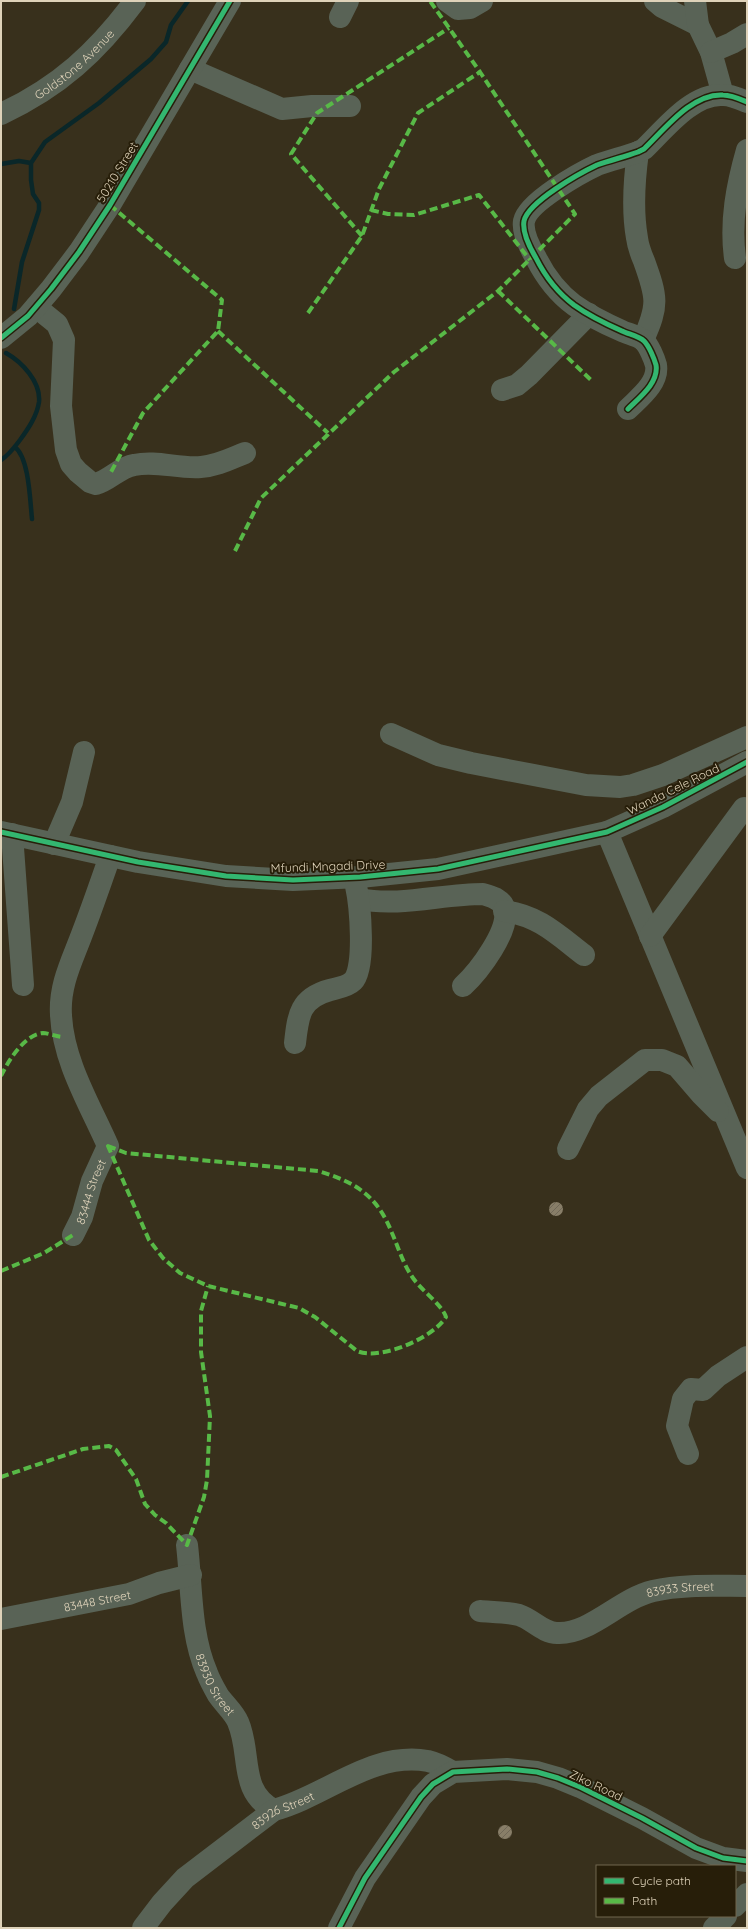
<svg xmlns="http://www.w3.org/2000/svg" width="748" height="1929" viewBox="0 0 748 1929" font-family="Quicksand,sans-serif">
<defs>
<pattern id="building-hatch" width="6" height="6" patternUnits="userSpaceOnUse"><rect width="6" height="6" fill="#887e68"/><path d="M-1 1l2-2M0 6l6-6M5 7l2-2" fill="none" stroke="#706857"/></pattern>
</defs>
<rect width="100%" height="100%" fill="#38301c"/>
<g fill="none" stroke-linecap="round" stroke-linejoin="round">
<path stroke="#0a2729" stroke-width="4.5" d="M1 164 19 161 31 163
M14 309 22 262 39 210V203L33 194 31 180V163L45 142 99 103 151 59 166 42 171 25 188 1
M15 447C29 458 30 500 32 519
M1 460C9 455 14 448 20 440 28 429 37 416 39 402 41 382 22 362 6 353"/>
</g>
<path fill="url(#building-hatch)" d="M549 1209a7 7 0 1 1 14 0a7 7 0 1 1-14 0Z
M498 1832a7 7 0 1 1 14 0a7 7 0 1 1-14 0Z"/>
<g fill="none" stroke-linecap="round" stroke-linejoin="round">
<g stroke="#596356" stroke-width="22">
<path d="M447 1 458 9 470 8 482 1"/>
<path d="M655 1 662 7 698 25"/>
<path d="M695 1 698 25 711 52 723 95"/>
<path d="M340 17 348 1"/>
<path d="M711 52 732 43 747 34"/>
<path d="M190 69 282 109 312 106H350"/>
<path id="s1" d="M1 114C59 87 97 52 135 1"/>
<path d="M638 152C634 181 632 210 637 238 638 246 641 254 644 261 657 297 659 305 643 340"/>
<path d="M735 258C730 221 737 185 747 150"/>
<path d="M36 307 57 324 64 340 61 406 66 450 71 464 78 472 90 482 96 484C110 480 120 467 134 465 157 460 178 469 201 467 217 466 230 459 245 453"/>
<path d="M1 338 28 316 51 289 79 252 110 205 230 1"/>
<path d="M502 390 517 385 529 375 589 314"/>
<path d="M628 409C639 398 659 383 656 365 654 358 649 346 644 341 639 336 628 334 622 331 606 324 588 315 574 305 558 293 545 276 536 258 530 248 522 233 524 221 528 202 580 173 597 165 611 160 624 157 638 152L644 149C664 130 692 93 723 95 731 95 740 99 747 102"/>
<path d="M391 734 438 755 471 763 586 785 620 787 633 785 663 775 747 737"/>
<path d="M1 832 138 862 226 876 293 880 360 877 438 869 607 832 663 807 747 762"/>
<path d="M607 832 747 1168"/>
<path d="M12 834 23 985"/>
<path d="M54 844 72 802 84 752"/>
<path d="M359 899C400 907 442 894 483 894 491 897 500 898 504 907 512 929 478 972 463 986"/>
<path d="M504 911C538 915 558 935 584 955"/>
<path d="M650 936 744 808"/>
<path d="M295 1043C298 1015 300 998 330 990 337 988 347 987 353 981 366 968 360 904 356 886"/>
<path d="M568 1149 588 1109 599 1096 645 1060H662L677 1066 702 1095 718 1111"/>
<path id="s2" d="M73 1235 82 1217 92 1181 108 1146C90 1105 63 1061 61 1015 59 985 72 961 82 934 92 908 101 882 110 856"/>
<path d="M688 1454 677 1426 683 1399 691 1389 703 1390 718 1376 747 1357"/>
<path id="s3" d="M187 1545C192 1588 190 1634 207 1673 210 1681 214 1688 218 1695 224 1704 234 1712 238 1722 252 1754 238 1791 274 1810"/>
<path id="s4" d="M480 1611C492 1612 507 1612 519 1615 532 1619 543 1633 557 1633 590 1635 619 1599 653 1591 683 1584 716 1586 747 1586"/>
<path id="s5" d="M1 1619 129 1594 159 1583 191 1575"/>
<path d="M735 1906 747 1894"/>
<path id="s6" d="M143 1928 162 1903 185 1878 274 1810C326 1796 371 1751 428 1761 437 1763 446 1768 453 1772"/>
<path d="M339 1928 365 1878 421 1797 433 1784 453 1772 507 1769 537 1772 558 1778 580 1787 642 1818 696 1848 723 1858 747 1861"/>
<path d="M714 1928 726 1916"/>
</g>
<path stroke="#58b947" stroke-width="4" stroke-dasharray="8 4" stroke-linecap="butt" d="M110 205 222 300 218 331 143 413 111 472
M371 210 388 214 414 215 479 195 530 260
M362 236 291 154 317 113 449 28
M498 291 592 381
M308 313 362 236 379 189 418 113 480 72
M218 331 328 433
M235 551 261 498 394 372 498 291 575 214 480 72 430 1
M1 1076C8 1061 25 1034 43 1033 48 1033 57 1037 64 1037
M108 1146 126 1153 318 1171C355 1182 377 1195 392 1233 398 1247 403 1263 411 1275 419 1289 442 1304 446 1317 433 1338 380 1361 357 1351L315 1317 299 1308 208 1286 180 1273 163 1258 149 1240Z
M1 1271 44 1253 73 1235
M1 1477 83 1449 109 1446 116 1450 136 1479 145 1504 155 1515 166 1523 187 1545 204 1497 207 1480 210 1416 201 1352V1311L208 1286"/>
<g stroke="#271e09" stroke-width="8">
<path id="cycleway" d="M1 338 28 316 51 289 79 252 110 205 230 1
M628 409C639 398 659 383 656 365 654 358 649 346 644 341 639 336 628 334 622 331 606 324 588 315 574 305 558 293 545 276 536 258 530 248 522 233 524 221 528 202 580 173 597 165 611 160 624 157 638 152L644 149C664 130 692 93 723 95 731 95 740 99 747 102
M1 832 138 862 226 876 293 880 360 877 438 869 607 832 663 807 747 762
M339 1928 365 1878 421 1797 433 1784 453 1772 507 1769 537 1772 558 1778 580 1787 642 1818 696 1848 723 1858 747 1861"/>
</g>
<use href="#cycleway" stroke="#33b770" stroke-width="5"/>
</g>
<g text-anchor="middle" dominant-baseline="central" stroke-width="4" stroke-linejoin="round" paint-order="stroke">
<g font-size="12" fill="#ded2b9" stroke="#271e09">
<text stroke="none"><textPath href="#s1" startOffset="89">Goldstone Avenue</textPath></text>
<text transform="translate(117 172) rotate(-59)">50210 Street</text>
<text transform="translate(673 789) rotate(-26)">Wanda Cele Road</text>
<text transform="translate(328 866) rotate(-2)">Mfundi Mngadi Drive</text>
<text stroke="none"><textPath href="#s2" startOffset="47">83444 Street</textPath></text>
<text stroke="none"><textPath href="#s4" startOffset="215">83933 Street</textPath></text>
<text stroke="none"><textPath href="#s5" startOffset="98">83448 Street</textPath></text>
<text stroke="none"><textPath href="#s3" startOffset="144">83930 Street</textPath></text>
<text transform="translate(596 1785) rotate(25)">Ziko Road</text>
<text stroke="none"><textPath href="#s6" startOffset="185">83926 Street</textPath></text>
</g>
</g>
<rect width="748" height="1929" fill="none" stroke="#ded2b9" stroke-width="4"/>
<rect x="596" y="1865" width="140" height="52" fill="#271e09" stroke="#70664f"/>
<rect x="604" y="1878" width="20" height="6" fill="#33b770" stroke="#70664f"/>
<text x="632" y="1885" font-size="12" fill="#ded2b9">Cycle path</text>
<rect x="604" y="1898" width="20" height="6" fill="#58b947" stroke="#70664f"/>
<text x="632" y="1905" font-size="12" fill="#ded2b9">Path</text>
</svg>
